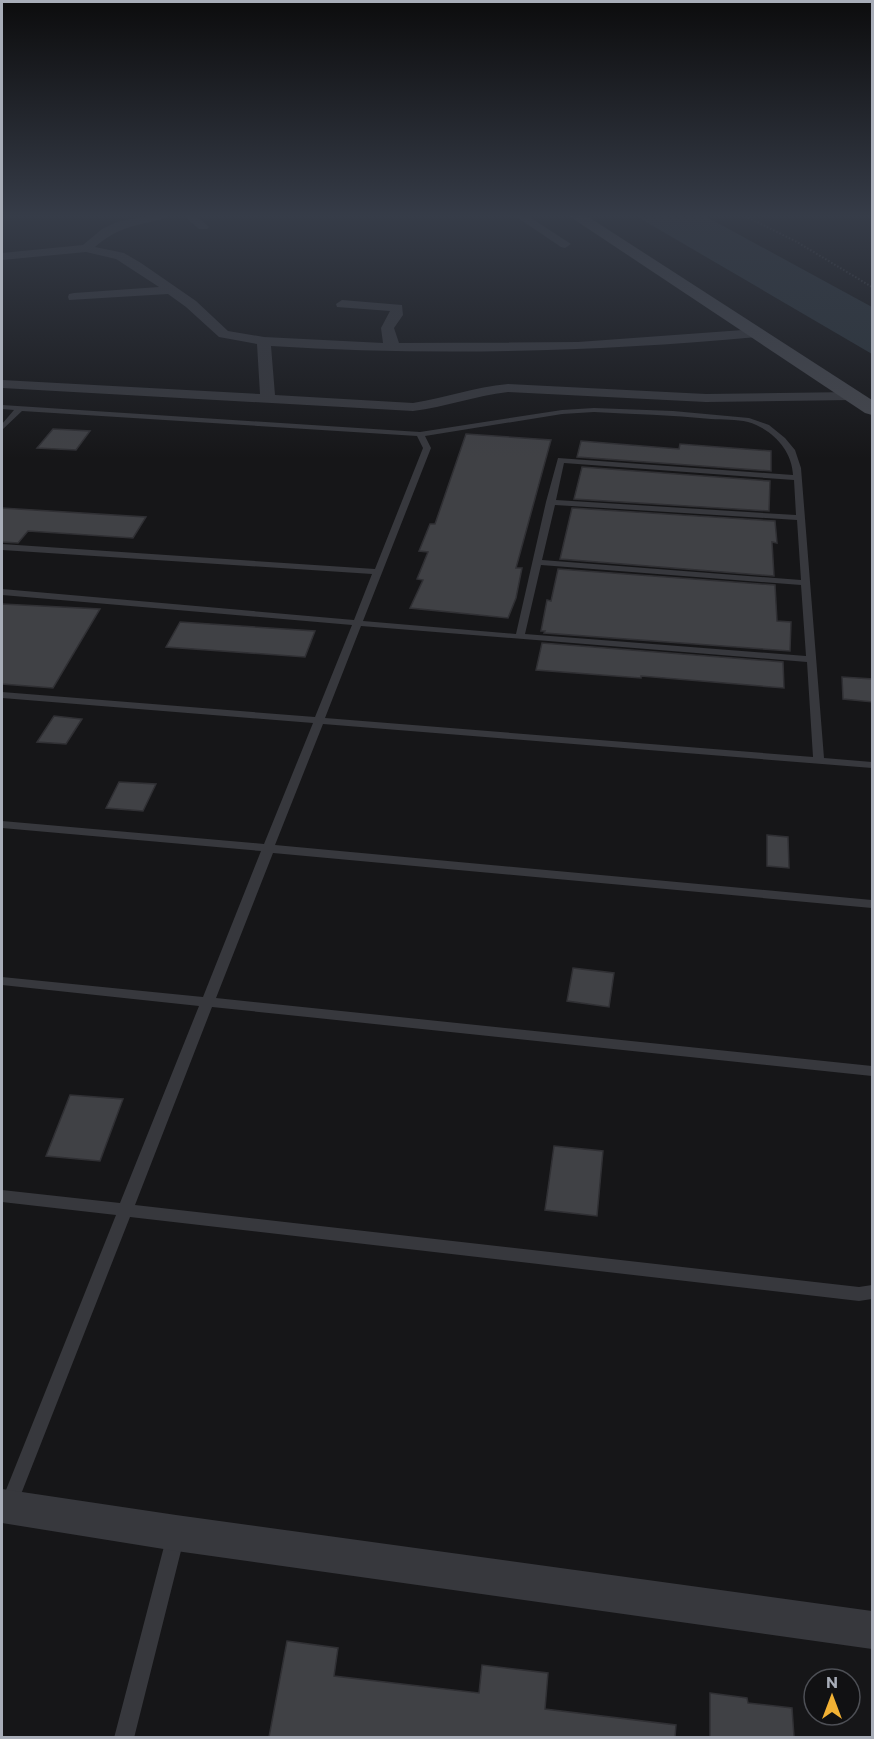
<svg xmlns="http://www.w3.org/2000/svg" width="874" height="1739" viewBox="0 0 874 1739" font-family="Commissioner,sans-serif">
<rect width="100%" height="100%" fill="#161618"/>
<path fill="#2c353c" d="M636 216H705L872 307V354Z"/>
<path fill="#404145" stroke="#303034" stroke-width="1.5" d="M53 429 90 431 76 450 37 448Z
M466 434 551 440 516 568H522L516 598 508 618 410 608 423 580 417 579 428 552 419 551 430 524H435Z
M581 441 679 449 680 444 771 451V471L577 457Z
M582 467 770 481 769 511 574 499Z
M2 508 146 517 133 538 28 531 18 543 2 542Z
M572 508 775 521 777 543 772 542 774 576 560 559Z
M558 569 775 585 777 621 791 622 790 651 544 633 545 631H541L547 600 551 601Z
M2 604 100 609 53 688 2 684Z
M180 622 315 631 305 657 166 647Z
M542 643 783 662 784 688 641 676V678L536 670Z
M842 677 873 679V702L843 699Z
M54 716 82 719 66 744 37 742Z
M119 782 156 784 143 811 106 808Z
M767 835 788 837 789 868 767 866Z
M573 968 614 973 609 1007 567 1001Z
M70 1095 123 1099 100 1161 46 1156Z
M554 1146 603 1151 597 1216 545 1210Z
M287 1641 338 1648 334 1676 479 1693 482 1665 548 1673 545 1709 676 1725 675 1737H269Z
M710 1693 747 1698 748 1703 792 1708 794 1737H710Z"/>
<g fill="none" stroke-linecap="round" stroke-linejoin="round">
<path stroke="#3d3f44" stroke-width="2" stroke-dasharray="1.5 2" stroke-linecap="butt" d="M745 216 797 242 872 287"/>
<path fill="#37383d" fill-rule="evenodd" d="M2 405 420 432 562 410 594 408 673 411 749 418 769 425 785 438 795 450 801 468 824 758 872 762V768L323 724 275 845 872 900V908L273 853 216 998 872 1066V1076L212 1007 135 1205 859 1287 872 1285V1299L859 1301 130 1217 14 1512 8 1515 2 1512V1500L116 1215 2 1202V1190L120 1203 199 1006 2 985V977L203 997 261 851 2 828V821L264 844 313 723 2 698V692L315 717 352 625 2 595V589L354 620 372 574 2 550V544L375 569 423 448 417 436 22 411 2 430V424L14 410 2 409ZM594 412C633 414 672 415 711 419 723 420 736 419 748 422 772 429 792 450 793 475L558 458 546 502 516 634 363 621 431 448 425 436 562 414ZM564 463 794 480 796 515 556 500ZM555 505 797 520 801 580 542 560ZM541 565 801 585 806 656 525 634ZM361 626 807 662 813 757 325 718Z
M176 1526 183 1529 185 1535 134 1738H114L167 1535 169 1529Z"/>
<path fill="#37383d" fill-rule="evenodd" d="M146 216H168L166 218C136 226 119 226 95 247L124 253 141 263 196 301 228 331 264 337 383 343 381 328 390 311 337 307 336 304 342 300 402 305 403 315 394 328 399 343 578 342 757 329 764 333 757 337C595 352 434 356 271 346L275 395 413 403C446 398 474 387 508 384L706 394 851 392 858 396 851 400 706 402 508 392C475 396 445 407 413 411L2 388V380L260 394 257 344 219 337 186 307 168 294 69 300 68 297 69 294 74 293 159 287 116 259 86 252 2 260V253L83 245 102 229 117 222Z
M184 216H196L209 227 207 229H199Z
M515 216H528L571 244 565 248 561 247Z
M2 1489 176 1515 872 1611V1649L176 1551 2 1523Z"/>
<path fill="#45474d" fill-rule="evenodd" d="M569 216H587L872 400V415L865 413Z"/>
</g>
<linearGradient id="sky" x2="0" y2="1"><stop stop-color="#0c0c0d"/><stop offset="0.47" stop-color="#363c48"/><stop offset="1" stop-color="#363c48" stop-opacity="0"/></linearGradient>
<rect width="874" height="459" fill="url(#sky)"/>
<rect width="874" height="1739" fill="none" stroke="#a8adb8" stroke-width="6"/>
<g transform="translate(832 1697)"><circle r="28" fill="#111113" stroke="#4d4f55" stroke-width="1.5"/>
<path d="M0-4.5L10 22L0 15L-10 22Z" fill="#f2b134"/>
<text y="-9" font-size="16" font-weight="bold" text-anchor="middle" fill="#a8adb8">N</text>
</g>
</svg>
